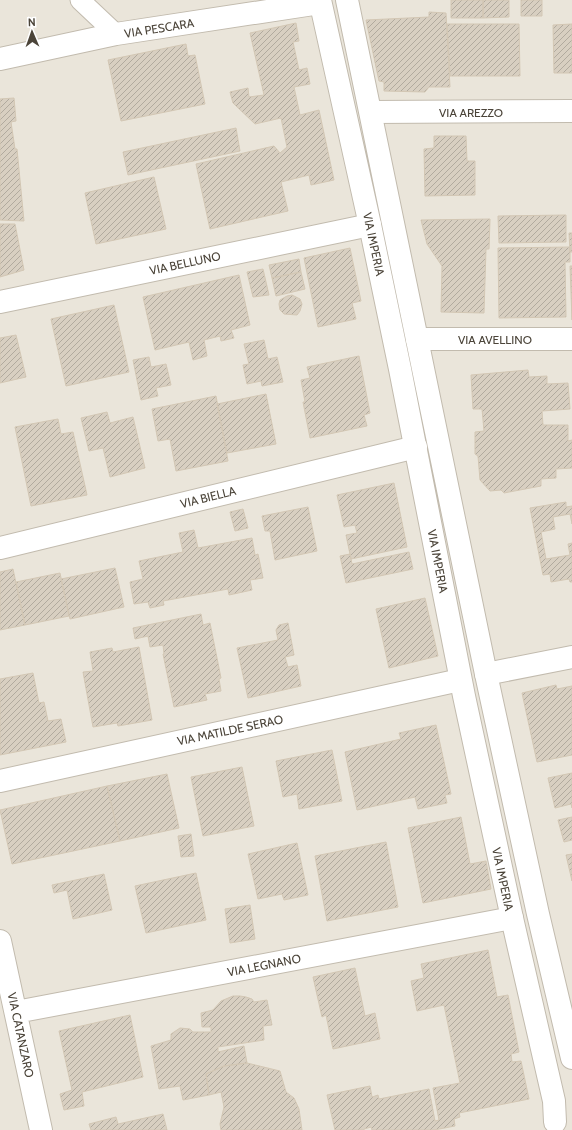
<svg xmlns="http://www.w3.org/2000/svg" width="572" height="1130" viewBox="0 0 572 1130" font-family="Cabin,sans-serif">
<defs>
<pattern id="building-hatch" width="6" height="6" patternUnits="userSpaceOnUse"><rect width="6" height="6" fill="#d8cfc1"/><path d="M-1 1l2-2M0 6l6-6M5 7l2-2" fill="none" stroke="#b1aa9e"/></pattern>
</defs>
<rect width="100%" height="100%" fill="#f6f3ec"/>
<path fill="#eae5da" d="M0 0H572V1130H0Z"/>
<path fill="url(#building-hatch)" stroke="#d3c7b4" d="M451 0H483V18H451Z
M483 0H509V17L483 18Z
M521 0H542V16H521Z
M429 12 446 13 450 87H429L425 92 384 91V82L379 81 366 20 429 17Z
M296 23 299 41 293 42 299 70 307 68 310 84 294 87 300 115 319 110 334 180 311 185 309 175 281 182 288 211 210 229 196 164 274 146 280 153 287 147 281 118 255 124 233 103 230 92 248 88 249 97 264 95 250 33Z
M447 24H519L520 76H450Z
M572 24V73H554L553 25Z
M186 44 188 56 195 55 205 104 121 121 108 60Z
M14 98 16 121 11 122 15 149H17L24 221 0 220V99Z
M236 128 240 151 128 175 123 152Z
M434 136H466L467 161H475V195L425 196 424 149 434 148Z
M154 177 166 229 96 244 85 193Z
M566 215V242L499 243 498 216Z
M490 219 489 249H486L484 313 441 312 442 266 427 244 421 220Z
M0 224H15L24 270 0 277Z
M569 233H572V252H570Z
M570 247V262H565L566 317 499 318 498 248Z
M350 248 361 301 352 303 356 319 318 327 304 258Z
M299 259 301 272 272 278 269 265Z
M570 266H572V320Z
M263 269 269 295 253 297 247 272Z
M301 272 305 289 276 296 272 278Z
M239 275 250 325 231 330 234 338 221 341 220 336 204 340 207 356 193 360 189 342 155 350 143 297Z
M292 295 300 299 302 304 300 311 297 315 284 314 280 310 279 304 280 300 287 296Z
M114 305 129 372 66 386 51 319Z
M16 335 26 377 0 383V338Z
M264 340 268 359 277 357 283 382 262 386 261 381 247 384 243 365 249 364 244 344Z
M359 356 370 413 364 415 367 426 310 438 303 402H305L301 380 310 378 307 367Z
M149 357 151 367 166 364 171 385 156 388 158 396 141 400 133 360Z
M528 370 529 377 547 376V384L568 383 570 409 542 411 543 425H568V441L572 440V468L556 469V478L541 479V486L504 493 501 490 490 491 480 480 478 456 475 454V432L484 431 482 409H473L471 375Z
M266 394 276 444 227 453 217 404Z
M216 396 228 461 176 471 170 439 158 441 152 409Z
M107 412 110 423 133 417 145 468 110 477 103 448 89 451 81 418Z
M58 419 61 434 73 432 87 495 31 506 15 427Z
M394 483 407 547 351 559 346 535 357 533 355 525 344 527 337 495Z
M566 502V507L572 506V524L570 514 553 517 555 529 541 532 546 559 570 555 568 544 572 543V582H570L569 579 551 582 550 574 543 575 530 508Z
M308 507 317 551 275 560 270 531H265L262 516Z
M243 509 248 528 235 531 230 512Z
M194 530 198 548 252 538 255 555 258 554 263 578 250 580 252 590 229 595 228 589 163 601 164 605 150 608 148 602 134 604 130 582 143 579 139 561 183 552 179 533Z
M409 552 413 569 346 583 340 556 350 554 352 564Z
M115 568 124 607 70 619 61 579Z
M13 569 25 625 0 630V572Z
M60 573 69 616 25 625 16 582Z
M425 598 438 656 389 668 376 609Z
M201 614 203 625 210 623 221 678 219 679 221 691 205 694 207 700 174 707 163 654H164L163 645 150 647 148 636 135 639 133 628Z
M288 623 294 655 285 657 288 667 297 665 301 686 248 698 237 648 278 640 276 630 279 625Z
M139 647 152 720 118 726 117 723 93 727 83 672 93 671 90 652 112 648 113 652Z
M33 673 39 703 44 702 48 721 61 719 66 742 0 755V679Z
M556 685 557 689 572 686V755L537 762 522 693Z
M436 725 451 794 445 795 447 803 418 809 415 797 357 810 345 752 401 739 399 733Z
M332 750 342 801 299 809 297 794 283 797 276 761Z
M242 767 254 826 203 836 191 777Z
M572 773V808L571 804 555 808 548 778Z
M167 774 179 828 120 841 107 786Z
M107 786 120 841 12 864 0 810Z
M461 817 470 864 486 861 491 889 423 903 408 828Z
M572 817V840L564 842 558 820Z
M191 834 194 856 181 857 178 836Z
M386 842 398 907 327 921 315 856Z
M297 843 308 895 284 900 282 894 258 899 248 854Z
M572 854V881L566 855Z
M196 873 206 920 146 933 135 886Z
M104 874 112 910 73 919 67 890 54 893 52 885Z
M250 905 255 939 230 943 225 909Z
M488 950 497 997 508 995 519 1052 511 1054 512 1062 521 1061 529 1099 459 1113 460 1117 454 1119 455 1126 434 1130H372L371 1127 364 1129V1130H335L327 1095 370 1086 372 1097 378 1095 379 1099 429 1089 435 1121 439 1120 433 1088 460 1083 444 1005 417 1011 411 981 424 978 421 964Z
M355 968 365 1016 375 1013 380 1039 333 1049 326 1015 322 1017 313 977Z
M233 996H240L246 997 252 999 254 1002 267 1000 272 1025 263 1026 264 1040 218 1047V1052L244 1046 247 1063 224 1066 206 1074 209 1095 183 1100 180 1086 159 1089 151 1046 171 1040V1034L180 1028 190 1029 193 1032H211V1027H202L201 1013 213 1010 221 1001Z
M130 1015 143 1077 82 1092 84 1106 64 1110 60 1094 72 1090 59 1031Z
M247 1063 280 1071 286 1092 294 1098 299 1109 302 1130H221L220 1124 224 1107 221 1092 209 1095 206 1074 224 1066Z
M163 1114 167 1130H91L89 1124 116 1117 118 1124Z"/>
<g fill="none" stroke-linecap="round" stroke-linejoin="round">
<g stroke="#c2bbae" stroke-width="21">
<path id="service" d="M80 0 116 34"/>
</g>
<g stroke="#c2bbae" stroke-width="24">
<path id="minor" d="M0 59 116 34 320 3
M371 112 572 111
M0 302 370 225
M417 339H572
M0 548 416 447
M486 674 572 657
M0 781 460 680
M0 941 41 1130
M16 1012 512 918"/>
</g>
<g stroke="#c2bbae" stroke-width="24">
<path id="tertiary" d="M320 0 370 225 400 369 464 696 512 918 554 1101 555 1122
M347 0 486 674 538 914 572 1058"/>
</g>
<use href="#service" stroke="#fff" stroke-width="19"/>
<use href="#minor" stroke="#fff" stroke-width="22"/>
<use href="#tertiary" stroke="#fff" stroke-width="22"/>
</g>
<g text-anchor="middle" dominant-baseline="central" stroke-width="3" stroke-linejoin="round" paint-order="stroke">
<g font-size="12" fill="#4b4439" stroke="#fff">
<text transform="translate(159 28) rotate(-9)">VIA PESCARA</text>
<text x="471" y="112">VIA AREZZO</text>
<text transform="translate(374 244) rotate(78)">VIA IMPERIA</text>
<text transform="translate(185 263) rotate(-12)">VIA BELLUNO</text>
<text x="495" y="339">VIA AVELLINO</text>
<text transform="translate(208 497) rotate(-14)">VIA BIELLA</text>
<text transform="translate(438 561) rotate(79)">VIA IMPERIA</text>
<text transform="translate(230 730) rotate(-12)">VIA MATILDE SERAO</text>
<text transform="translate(503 879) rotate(78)">VIA IMPERIA</text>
<text transform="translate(264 965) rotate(-11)">VIA LEGNANO</text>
<text transform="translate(21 1035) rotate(78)">VIA CATANZARO</text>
</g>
</g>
<g transform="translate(32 32) rotate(358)" stroke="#ffffff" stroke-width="3" paint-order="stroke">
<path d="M0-3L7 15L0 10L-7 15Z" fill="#4b4439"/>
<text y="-6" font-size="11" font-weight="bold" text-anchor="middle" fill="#4b4439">N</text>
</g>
</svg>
